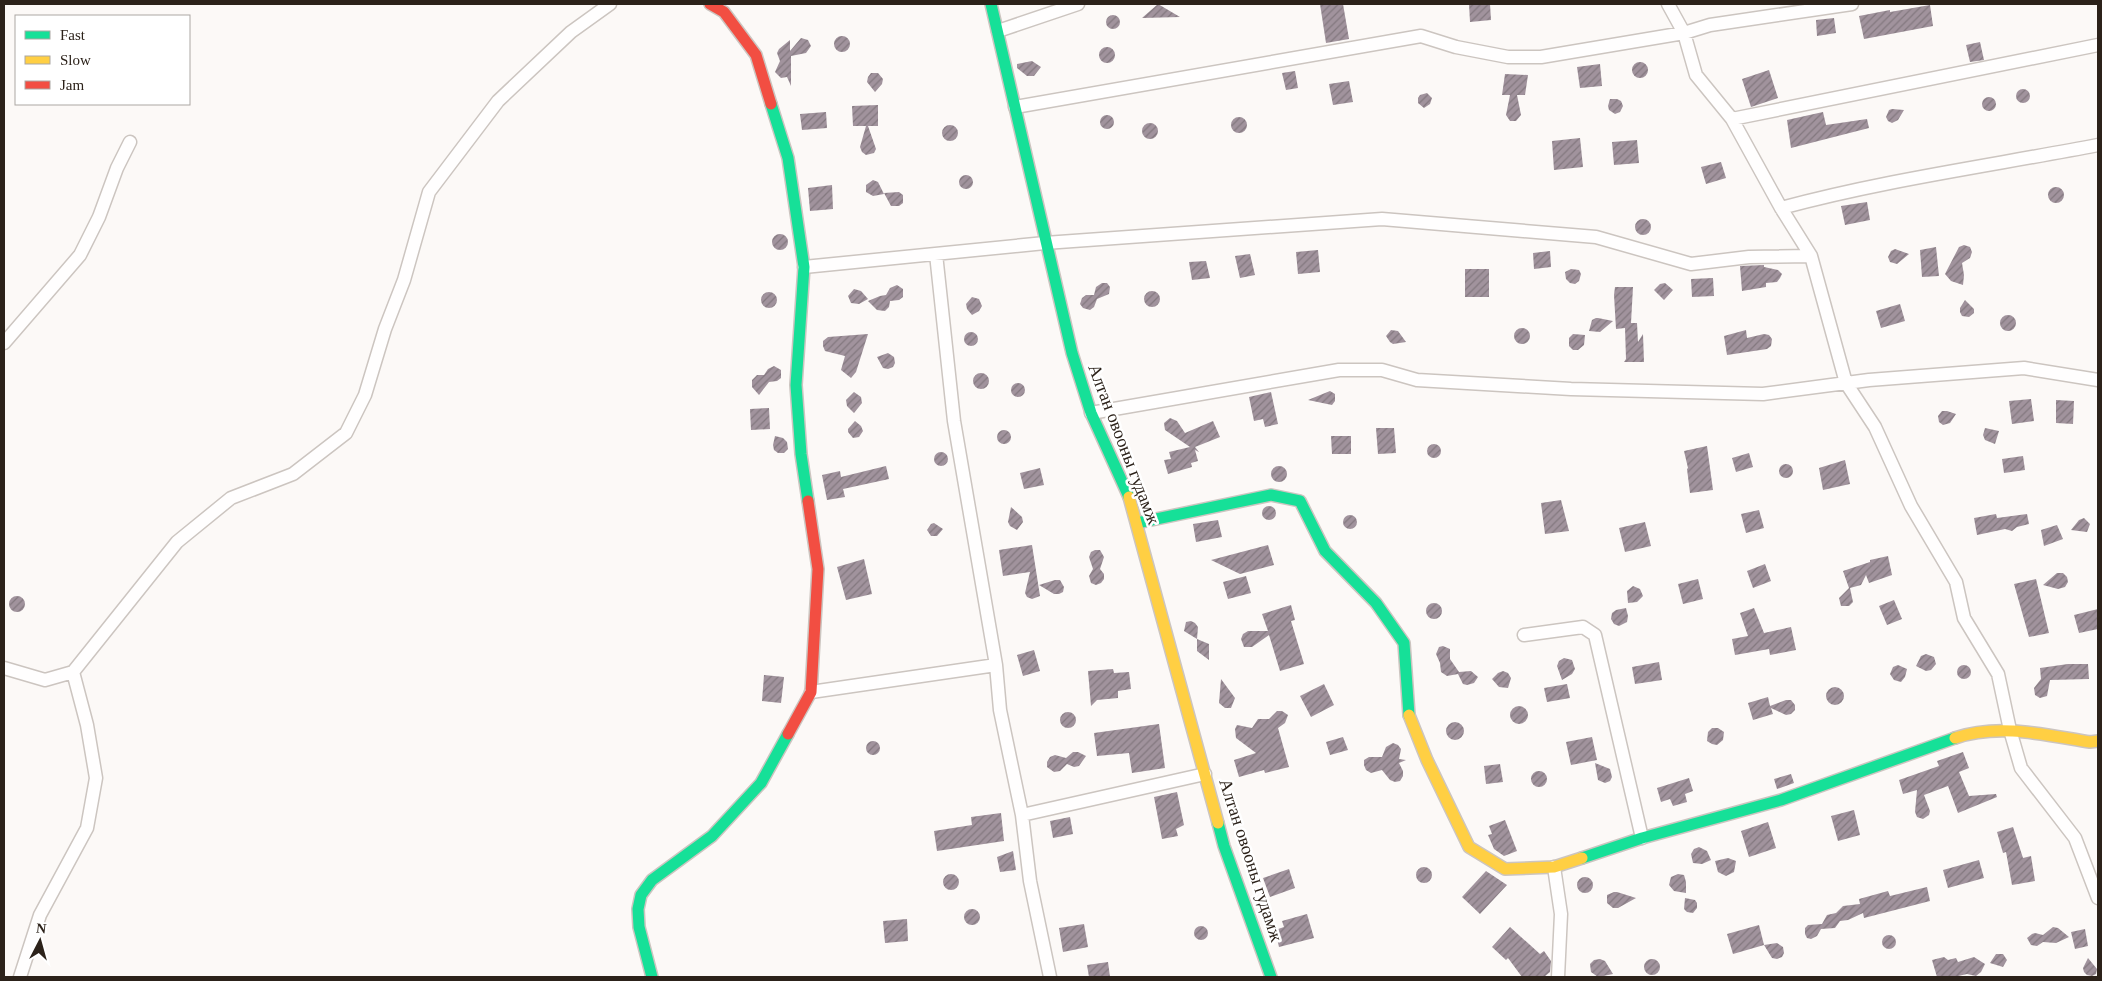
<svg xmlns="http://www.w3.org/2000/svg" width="2102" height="981" viewBox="0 0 2102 981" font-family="Georgia,serif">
<defs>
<pattern id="building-hatch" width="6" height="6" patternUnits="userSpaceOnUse" patternTransform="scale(1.25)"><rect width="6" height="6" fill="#a1939d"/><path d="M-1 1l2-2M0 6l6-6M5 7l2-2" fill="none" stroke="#83787f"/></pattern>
</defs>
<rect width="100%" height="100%" fill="#fcf9f7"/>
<path fill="url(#building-hatch)" d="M1158 4 1180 17 1142 18Z
M1320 4H1343L1349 39 1326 43Z
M1469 4H1490L1491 20 1470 22Z
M1930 5 1933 26 1864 39 1859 16 1890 10V12Z
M1106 22a7 7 0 1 1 14 0a7 7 0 1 1-14 0Z
M1834 18 1836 33 1817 36 1816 20Z
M834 44a8 8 0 1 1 16 0a8 8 0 1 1-16 0Z
M801 38 808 40 811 46 806 53 791 56V86L787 77 781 78 775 72 780 61 777 53 779 49 790 40V51Z
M1980 42 1984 60 1970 62 1966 45Z
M1099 55a8 8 0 1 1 16 0a8 8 0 1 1-16 0Z
M1032 61 1041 67 1034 76H1027L1017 68V64Z
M1632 70a8 8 0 1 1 16 0a8 8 0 1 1-16 0Z
M1600 64 1602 86 1580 88 1577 67Z
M1769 70 1778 98 1751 107 1742 79Z
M1295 71 1298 88 1286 90 1282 73Z
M871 73H878L883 79 882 84 875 92 867 82 868 77Z
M1505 74 1528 75 1525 95H1517L1521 115 1516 121H1510L1506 115 1510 95H1502Z
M1349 81 1353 102 1333 105 1329 84Z
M2016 96a7 7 0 1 1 14 0a7 7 0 1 1-14 0Z
M1427 93 1432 98 1430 104 1424 108 1418 103V98L1420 95Z
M1982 104a7 7 0 1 1 14 0a7 7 0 1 1-14 0Z
M1610 99H1617L1621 101 1623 106 1620 112 1615 114 1609 110 1608 106Z
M878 105V126H868L876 149 874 153 866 155 862 152 860 147 866 126H853L852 106Z
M1889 110 1892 109 1904 110 1898 120 1892 123 1888 121 1886 117Z
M826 112 827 128 802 130 800 114Z
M1823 112 1826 125 1867 119 1869 128 1791 148 1787 120Z
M1100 122a7 7 0 1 1 14 0a7 7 0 1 1-14 0Z
M1231 125a8 8 0 1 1 16 0a8 8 0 1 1-16 0Z
M1142 131a8 8 0 1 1 16 0a8 8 0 1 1-16 0Z
M942 133a8 8 0 1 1 16 0a8 8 0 1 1-16 0Z
M1580 138 1583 167 1554 170 1552 141Z
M1637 140 1639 163 1614 165 1612 142Z
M1721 162 1726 178 1706 184 1701 167Z
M959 182a7 7 0 1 1 14 0a7 7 0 1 1-14 0Z
M873 180 878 182 884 194 873 196 866 192V185Z
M832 185 833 209 810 211 808 188Z
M2048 195a8 8 0 1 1 16 0a8 8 0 1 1-16 0Z
M899 192 903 195V203L899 206H891L884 193Z
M1867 202 1870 220 1845 225 1841 206Z
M1635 227a8 8 0 1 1 16 0a8 8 0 1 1-16 0Z
M772 242a8 8 0 1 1 16 0a8 8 0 1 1-16 0Z
M1964 245 1970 247 1972 252 1970 258 1962 263 1964 275 1963 285 1951 281 1945 274 1959 247Z
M1936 247 1939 276 1922 277 1920 250Z
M1895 249 1909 254 1897 264 1890 262 1888 257 1891 251Z
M1318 250 1320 272 1298 274 1296 252Z
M1550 251 1551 267 1534 269 1533 253Z
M1250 254 1255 275 1240 278 1235 256Z
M1206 261 1210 278 1192 280 1189 262Z
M1764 265V267L1778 270 1782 274 1780 278 1777 282 1766 283V287L1742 291 1740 266Z
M1465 269H1489V297H1465Z
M1571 269 1579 270 1581 274 1579 281 1575 284 1570 283 1566 279 1565 272Z
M1713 278 1714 296 1692 297 1691 279Z
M1102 283H1107L1110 287 1109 294 1097 299 1094 307 1090 310 1083 308 1080 304 1082 298 1086 295H1094L1096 287Z
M1665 283 1673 290 1664 300 1654 290 1660 284Z
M897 285 903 289V297L899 300 890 301 889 307 885 311 877 310 868 301 880 296 886 295 890 288Z
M1615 287H1633L1631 323H1637L1638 342 1643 334 1644 362H1624L1626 359 1625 328 1616 329 1614 295Z
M854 289 861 291 868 299 859 304 851 303 848 296Z
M1144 299a8 8 0 1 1 16 0a8 8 0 1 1-16 0Z
M761 300a8 8 0 1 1 16 0a8 8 0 1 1-16 0Z
M972 297 979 299 982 306 979 311 972 315 967 309 966 304Z
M1965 300 1974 309V313L1969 317 1962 316 1960 312V308Z
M1900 304 1905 321 1881 328 1876 311Z
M2000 323a8 8 0 1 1 16 0a8 8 0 1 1-16 0Z
M1596 318H1598L1613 321 1600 332 1589 331 1592 320Z
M1514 336a8 8 0 1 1 16 0a8 8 0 1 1-16 0Z
M1391 330 1398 331 1406 342 1393 344 1390 342 1386 336Z
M1746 330 1747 338 1764 334 1769 335 1772 339 1771 346 1767 349 1727 355 1724 336Z
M964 339a7 7 0 1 1 14 0a7 7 0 1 1-14 0Z
M868 334 856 372 851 378 841 370 845 356 825 351 823 346V341L828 337Z
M1573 334 1585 335 1584 345 1578 350H1573L1569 346V338Z
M888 353 894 357 895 363 893 367 888 369 883 368 877 357Z
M774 366 781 370V378L777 381 769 382 759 395 752 387V380L757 375H764L768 369Z
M973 381a8 8 0 1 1 16 0a8 8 0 1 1-16 0Z
M1011 390a7 7 0 1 1 14 0a7 7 0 1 1-14 0Z
M1330 391 1335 394V401L1332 405 1308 400Z
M854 392 861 397 862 403 854 413 847 406 846 400Z
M1271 392 1278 424 1265 427 1263 419 1254 421 1249 397Z
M2031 399 2034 421 2012 424 2009 401Z
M2056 400 2074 401 2073 424 2056 423Z
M769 408 770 429 751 430 750 409Z
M1942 411H1947L1956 414 1950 423 1943 425 1939 422 1938 416Z
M1170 418 1177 421 1185 433 1213 421 1220 437 1195 447 1199 452 1195 450 1198 461 1191 463 1192 467 1168 474 1164 460 1171 459 1169 452 1190 447 1165 430 1164 423Z
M855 421 861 426 863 431 859 437 853 438 848 432V429Z
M1376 428H1394L1396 453 1378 454Z
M1985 428 1999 431 1995 444 1985 440 1983 435Z
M997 437a7 7 0 1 1 14 0a7 7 0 1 1-14 0Z
M775 436 783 438 787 442 788 449 784 453H778L774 450 773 445Z
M1331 436H1351V454H1332Z
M1427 451a7 7 0 1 1 14 0a7 7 0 1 1-14 0Z
M1707 446 1713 490 1690 493 1687 469 1688 468 1684 451Z
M934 459a7 7 0 1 1 14 0a7 7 0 1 1-14 0Z
M1749 453 1753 467 1736 472 1732 458Z
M2023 456 2025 470 2004 473 2002 459Z
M1845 460 1850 484 1823 490 1819 468Z
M1779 471a7 7 0 1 1 14 0a7 7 0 1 1-14 0Z
M886 466 889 479 843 489 845 497 827 500 822 475 840 471 841 477Z
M1271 474a8 8 0 1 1 16 0a8 8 0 1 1-16 0Z
M1040 468 1044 485 1024 489 1020 473Z
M1561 500 1569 531 1545 534 1541 503Z
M1262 513a7 7 0 1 1 14 0a7 7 0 1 1-14 0Z
M1011 507 1022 517 1023 522 1017 530 1010 526 1008 522Z
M1759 510 1764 528 1746 533 1741 514Z
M1996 514 1997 518 2027 514 2029 524 2017 527 2012 531 2005 529 1977 535 1974 518Z
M1343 522a7 7 0 1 1 14 0a7 7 0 1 1-14 0Z
M2084 518 2090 524 2087 532 2071 530 2079 520Z
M1218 520 1222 537 1196 542 1193 524Z
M1645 522 1651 546 1625 552 1619 528Z
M934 523 943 529 937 536H931L927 530 931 524Z
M2057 525 2063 539 2044 546 2041 530Z
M1032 545 1040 596 1032 599 1027 597 1025 593 1030 572 1003 576 999 550Z
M1268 545 1274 565 1240 574 1211 560Z
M1095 550H1100L1104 557 1100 569 1104 574V579L1101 583 1096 585 1091 583 1089 576 1093 569 1089 557 1091 552Z
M1888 556 1892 575 1869 583 1866 575 1861 585 1850 588 1853 602 1849 606H1841L1839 598 1849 588 1843 571 1870 562V560Z
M864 559 872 594 846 600 837 567Z
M1765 564 1771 581 1753 588 1747 571Z
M2057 573H2063L2067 577 2068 582 2065 587 2058 589 2043 585Z
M1246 576 1251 593 1228 599 1223 582Z
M1698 579 1703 599 1683 604 1678 584Z
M2036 579 2049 633 2029 637 2014 584Z
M1055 580H1060L1064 587 1063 592 1059 594H1054L1039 585Z
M1633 586 1640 589 1643 596 1637 602 1628 603 1627 591Z
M9 604a8 8 0 1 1 16 0a8 8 0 1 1-16 0Z
M1894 600 1902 619 1887 625 1879 606Z
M1426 611a8 8 0 1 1 16 0a8 8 0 1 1-16 0Z
M1291 605 1295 620 1291 621 1304 664 1280 671 1269 635 1252 647H1244L1241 639 1243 634 1248 631H1268L1262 614Z
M1626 608 1628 616 1627 622 1619 626 1614 624 1611 619 1612 613 1616 610Z
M1754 608 1764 633 1791 627 1796 650 1770 655 1769 649 1735 655 1732 639 1748 636 1740 613Z
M2098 609V629L2079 633 2074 615Z
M1191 621 1195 623 1198 627 1197 639 1209 644V660L1197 651V639L1184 631 1186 622Z
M1443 646 1450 649V659L1459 672 1471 671 1478 677 1474 683 1467 685 1463 684 1458 674 1447 676 1441 672 1440 663 1436 654 1439 647Z
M1034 650 1040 671 1023 676 1017 655Z
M1926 654 1934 657 1936 664 1931 670 1926 671 1916 666 1921 656Z
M1564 658 1572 660 1575 669 1572 674 1562 680 1557 666 1559 661Z
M1659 662 1662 680 1635 684 1632 667Z
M2068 664H2088L2089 679 2050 680 2047 696 2040 698 2035 695 2034 688 2041 679 2040 668Z
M1957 672a7 7 0 1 1 14 0a7 7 0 1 1-14 0Z
M1898 665 1907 669 1905 677 1901 682 1894 680 1890 674 1893 667Z
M1113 669 1114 673 1129 672 1131 689 1118 691V698L1097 700 1091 706 1088 671Z
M1503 671 1508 673 1511 678 1508 688 1499 687 1492 679 1498 673Z
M764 675 784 677 781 703 762 701Z
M1221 679 1235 698 1231 708H1225L1219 703Z
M1324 684 1334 705 1311 717 1300 696Z
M1567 684 1570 698 1547 702 1544 688Z
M1826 696a9 9 0 1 1 18 0a9 9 0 1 1-18 0Z
M1768 697 1770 706 1786 700H1791L1795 705V710L1791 714 1786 715 1771 708 1773 714 1753 720 1748 703Z
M1510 715a9 9 0 1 1 18 0a9 9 0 1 1-18 0Z
M1277 711H1282L1288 715 1285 723 1278 728 1289 767 1265 773 1264 770 1239 777 1234 760 1256 753 1236 738 1235 729 1237 725 1252 728 1258 719H1269Z
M1060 720a8 8 0 1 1 16 0a8 8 0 1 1-16 0Z
M1446 731a9 9 0 1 1 18 0a9 9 0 1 1-18 0Z
M1159 724 1165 768 1132 773 1129 753 1097 756 1094 733Z
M1712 728H1718L1724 732 1723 740 1717 745 1712 744 1707 741 1708 732Z
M1343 737 1348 750 1330 755 1326 742Z
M1592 737 1597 760 1571 765 1566 742Z
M866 748a7 7 0 1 1 14 0a7 7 0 1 1-14 0Z
M1393 743 1398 745 1401 749 1399 759 1406 760 1399 763 1403 771V776L1400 781 1395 782 1390 780 1382 770 1371 773 1366 770 1364 765V760L1369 757H1382L1386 747Z
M1073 752H1078L1086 756 1079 766 1074 767 1067 764 1060 771 1054 772 1047 767V762L1050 757 1055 755 1066 758Z
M1963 752 1969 768 1959 772 1969 796 1996 794 1997 797 1958 813 1948 786 1924 795 1930 811 1929 815 1923 819 1917 817 1915 812 1917 790 1903 794 1899 780 1939 766 1937 761Z
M1595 763 1610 769 1612 777 1610 781 1605 783 1598 780Z
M1500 764 1503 782 1486 784 1484 766Z
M1531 779a8 8 0 1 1 16 0a8 8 0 1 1-16 0Z
M1791 774 1794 783 1777 789 1774 779Z
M1689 778 1693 791 1685 794 1687 802 1673 806 1670 799 1661 802 1657 788Z
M1177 792 1184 825 1176 829 1178 836 1162 839 1154 797Z
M1854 810 1860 835 1838 841 1831 816Z
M1001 813 1004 841 937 851 934 831 972 825 971 817Z
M1070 817 1073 834 1053 838 1050 821Z
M1505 820 1517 851 1504 856 1494 849 1488 835 1492 834 1489 826Z
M1768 822 1776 848 1749 857 1741 831Z
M2013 827 2023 858 2031 856 2035 881 2012 885 2006 852 2003 853 1997 832Z
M1699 847 1707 851 1711 860 1702 864 1693 863 1691 854 1694 849Z
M1013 851 1016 870 1000 872 997 857Z
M1728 858 1736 861 1734 872 1726 876 1718 872 1715 861Z
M1979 860 1984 878 1948 888 1943 870Z
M1416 875a8 8 0 1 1 16 0a8 8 0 1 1-16 0Z
M1289 869 1295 888 1270 897 1263 878Z
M1486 871 1507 885 1480 914 1462 897Z
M1678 874 1684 875 1686 882V893L1674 891 1669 885 1671 877Z
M943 882a8 8 0 1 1 16 0a8 8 0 1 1-16 0Z
M1577 885a8 8 0 1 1 16 0a8 8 0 1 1-16 0Z
M1927 887 1930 901 1864 918 1863 913 1848 920 1840 921 1835 928 1821 929 1817 936 1811 939 1807 938 1805 934V928L1808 925 1822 924 1827 915 1836 913 1843 906 1860 904 1859 899 1888 891 1890 896Z
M1614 892H1617L1636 898 1618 908H1613L1607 903V895Z
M1685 898 1695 900 1697 903V908L1693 913 1687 912 1684 909Z
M964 917a8 8 0 1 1 16 0a8 8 0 1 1-16 0Z
M1307 914 1314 938 1279 947 1275 930 1284 927 1282 921Z
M907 919 908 941 885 943 883 921Z
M1084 924 1088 947 1063 952 1059 928Z
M1759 925 1764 945 1777 943 1783 947 1784 953 1782 957 1777 959 1772 958 1764 945 1733 954 1727 934Z
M1194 933a7 7 0 1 1 14 0a7 7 0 1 1-14 0Z
M1510 927 1540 954 1544 951 1551 961 1550 972 1544 977H1522L1508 958 1506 960 1492 947Z
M2053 927 2058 928 2069 937 2056 943 2043 942 2037 946 2031 945 2027 938 2032 934 2035 933 2043 935Z
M2085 929 2088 946 2075 949 2071 932Z
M1882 942a7 7 0 1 1 14 0a7 7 0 1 1-14 0Z
M1996 954H2003L2007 960 2003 967 1990 963Z
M1944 957 1948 960 1956 958 1958 962 1974 957 1985 964 1981 972 1976 976 1967 974 1954 977H1937L1932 960Z
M2088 958 2097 969 2096 974 2092 976 2087 975 2084 972 2083 968Z
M1644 967a8 8 0 1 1 16 0a8 8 0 1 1-16 0Z
M1600 959 1605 961 1613 974 1598 977 1591 972 1590 964 1594 960Z
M1108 962 1110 977H1089L1087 965Z"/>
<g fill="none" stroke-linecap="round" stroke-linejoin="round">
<g stroke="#ccc5c0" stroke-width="15">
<path id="street" d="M1668 4 1684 33 1696 75 1732 119 1781 208 1811 256 1846 383 1875 427 1911 506 1956 582 1964 618 1998 674 2010 730 2021 768 2075 838 2098 898
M998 31 1078 4
M1015 107 1421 36 1456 47 1508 57H1541L1684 33 1710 25 1852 4
M1732 119 2098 45
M1781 208C1884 180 1994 165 2098 145
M936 254 954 421 996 665 1000 710 1022 815 1030 881 1050 977
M804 267 1045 243 1382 219 1596 237 1691 264 1749 257 1811 256
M4 343 80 255 99 217 117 168 130 142
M1091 413 1339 370H1382L1417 380 1571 389 1763 394 1869 380 2024 368 2098 380
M1524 635 1583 627 1595 635 1642 838
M4 668 45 680 73 672 177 542 231 498 293 474 346 433 365 395 385 329 404 280 429 192 498 101 571 32 610 4
M811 692 996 665
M1022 815 1205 774
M1554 867 1561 914 1558 977
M20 977 40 915 87 828 96 778 87 725 73 672"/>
</g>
<g stroke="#ccc5c0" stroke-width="14">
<path id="fast" d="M991 4 1072 353 1091 413 1129 497
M771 104 788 158 804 267 796 385 801 454 808 501
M1137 523 1271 495 1300 501 1325 551 1376 603 1404 643 1409 715
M1218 823 1224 846 1271 977
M1582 858 1642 838 1781 800 1955 738
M652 977 639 927 638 909 641 895 652 880 712 836 761 783 788 734"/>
</g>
<g stroke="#ccc5c0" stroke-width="14">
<path id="slow" d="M1129 497 1218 823
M1409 715 1427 760 1469 847 1505 869 1554 867 1582 858
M1955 738C1999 723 2046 735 2090 742L2098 741"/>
</g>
<g stroke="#ccc5c0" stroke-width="14">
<path id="jam" d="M710 4 724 12 756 55 771 104
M788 734 811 692 818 569 808 501"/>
</g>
<use href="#street" stroke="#fffefe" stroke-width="12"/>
<use href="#fast" stroke="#16e098" stroke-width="11"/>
<use href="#slow" stroke="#ffcf43" stroke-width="11"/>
<use href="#jam" stroke="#f24e42" stroke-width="11"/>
</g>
<g text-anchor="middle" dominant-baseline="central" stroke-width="5" stroke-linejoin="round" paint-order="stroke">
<g font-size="18" fill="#2c221a" stroke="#fff">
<text transform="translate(1124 444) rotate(69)">Алтан овооны гудамж</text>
<text transform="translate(1251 860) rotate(72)">Алтан овооны гудамж</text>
</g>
</g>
<rect width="2102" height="981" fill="none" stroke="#2c221a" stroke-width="10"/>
<rect x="15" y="15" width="175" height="90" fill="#ffffff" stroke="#aba7a3"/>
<rect x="25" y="31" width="25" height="8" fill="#16e098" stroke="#aba7a3"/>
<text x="60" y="40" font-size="15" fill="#2c221a">Fast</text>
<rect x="25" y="56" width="25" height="8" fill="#ffcf43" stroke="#aba7a3"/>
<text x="60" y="65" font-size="15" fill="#2c221a">Slow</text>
<rect x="25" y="81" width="25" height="8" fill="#f24e42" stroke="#aba7a3"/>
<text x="60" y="90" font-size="15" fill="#2c221a">Jam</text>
<g transform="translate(40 941) rotate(6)" stroke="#ffffff" stroke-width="4" paint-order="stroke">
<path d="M0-4L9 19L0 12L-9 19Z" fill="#2c221a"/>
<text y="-8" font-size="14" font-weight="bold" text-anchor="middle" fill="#2c221a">N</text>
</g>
</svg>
